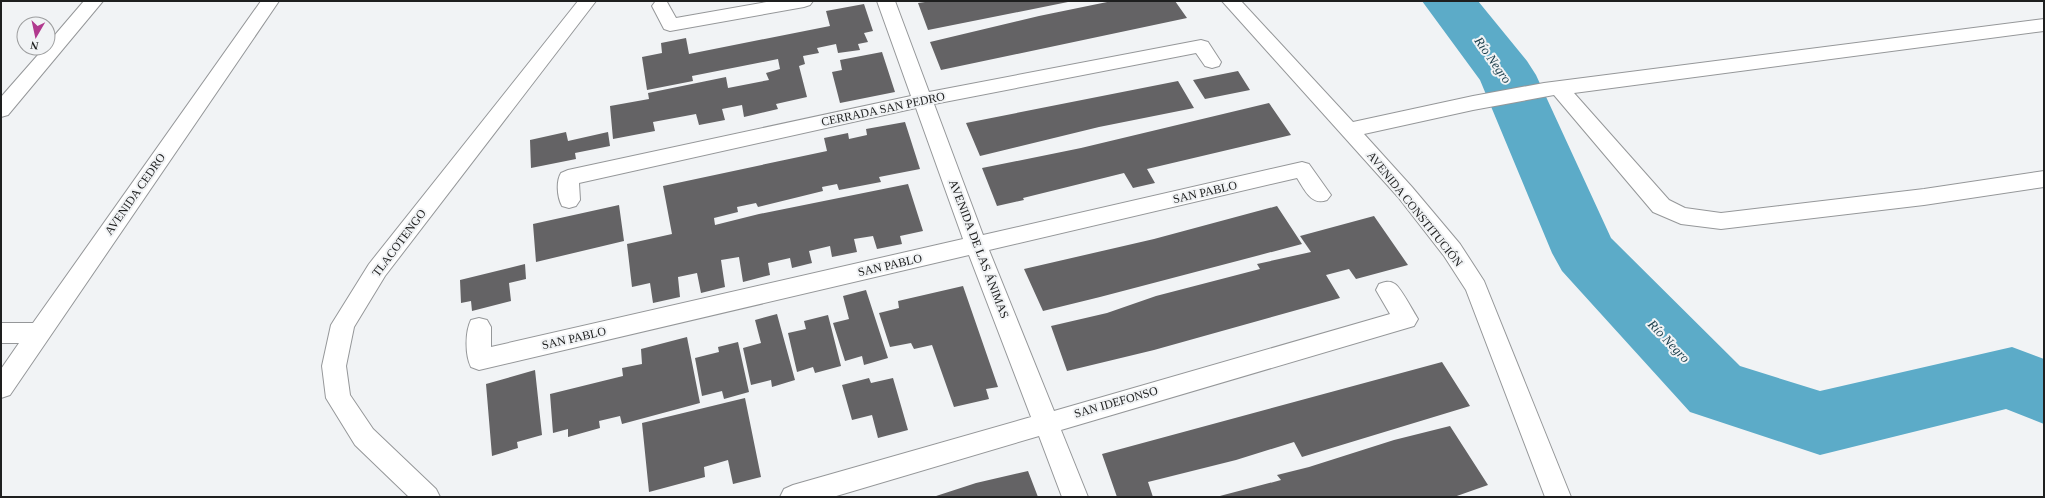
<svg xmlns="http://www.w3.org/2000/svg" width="2045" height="498" viewBox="0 0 2045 498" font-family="Georgia,serif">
<rect width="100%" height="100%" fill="#f1f3f5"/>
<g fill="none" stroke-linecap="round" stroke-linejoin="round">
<path fill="#5cabc8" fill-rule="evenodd" d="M1422 1H1478L1527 61 1536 75 1611 238 1740 366 1820 391 2012 347 2044 359V424L2006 409 1820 455 1690 412 1562 271 1552 253 1480 80Z"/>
</g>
<path fill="#646365" d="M932 1H1067L1068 2 928 30 918 3Z
M1112 1H1175L1187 18 941 70 930 42 1039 16Z
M864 4 873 31 864 33 868 42 858 44 860 50 838 53 836 44 817 48 819 53 803 56 805 64 799 66 807 97 776 104 778 109 744 117 742 105 722 109 725 120 699 125 696 114 653 122 655 131 613 139 610 106 649 99 648 93 726 77 728 88 769 80 766 73 780 69 778 59 692 76 693 81 647 90 642 57 662 53 661 43 686 38 689 54 830 26 826 11Z
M882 52 895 92 840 103 832 72 842 70 840 60Z
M1238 71 1250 90 1205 99 1193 80Z
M1178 81 1194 108 1099 127 980 156 966 123Z
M1269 103 1291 135 1147 169 1155 183 1133 188 1124 173 1023 198 1024 200 997 206 982 168 1081 148Z
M905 122 920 169 879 177 881 182 839 190 837 184 822 187 823 191 758 207 756 203 737 207 738 212 714 218 715 225 759 214 908 184 923 231 900 236 902 244 877 249 873 236 854 239 857 252 832 257 830 246 809 251 812 263 792 268 790 258 768 263 770 275 743 282 739 257 721 260 725 287 701 293 697 273 678 277 680 297 653 303 650 283 632 287 627 244 672 234 663 186 827 151 824 138 848 133 849 139 867 135 866 129Z
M566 132 568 141 608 132 610 146 575 153 576 159 531 168 530 140Z
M619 205 624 241 536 262 533 224Z
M1277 206 1302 244 1100 297 1043 311 1024 269 1154 239Z
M1374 216 1408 265 1356 279 1349 269 1326 275 1340 298 1154 350 1067 371 1051 326 1107 313 1156 296 1260 269 1257 264 1311 252 1300 236Z
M525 264 526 279 509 283 511 301 472 311 471 301 461 303 460 280Z
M963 286 998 387 986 389 989 399 954 407 932 345 914 349 911 343 890 347 879 313 899 308 898 301Z
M866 290 888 358 864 365 862 356 845 361 833 323 849 319 843 296Z
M777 314 795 380 772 387 771 380 751 385 743 348 761 343 755 320Z
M828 315 841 366 815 373 813 367 797 372 788 333 806 329 804 321Z
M687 337 700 403 622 424 620 416 599 421 600 428 568 437V429L553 433 550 394 623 376 622 368 642 364 641 349Z
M738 342 749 392 724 399 722 391 702 396 695 358 719 352 718 347Z
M1442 362 1470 406 1302 457 1294 442 1236 460 1148 482 1153 497H1117L1102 454Z
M535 370 542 435 517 442 518 448 492 456 486 384Z
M869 378 871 383 893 378 908 430 878 438 872 415 852 420 842 385Z
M745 398 761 477 733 484 728 460 704 467 705 477 649 492 642 423Z
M1450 426 1488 485 1454 497H1216L1281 480 1277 475 1309 467 1394 440Z
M1028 471 1038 497H933L976 483Z"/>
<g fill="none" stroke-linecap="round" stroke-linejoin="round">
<g stroke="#959799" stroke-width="2">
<path id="street" d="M84 1H103L8 115 1 117V97L44 48H48V43Z
M261 1H279L10 395 1 398V369L19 343H1V323H33Z
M664 1 667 2 676 18 772 1H813L810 5 804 7 670 31 664 29 652 6 655 2Z
M877 1H895L929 92 1201 40 1208 42 1221 62 1219 66 1212 68 1205 66 1196 53 934 104 983 235 1302 162 1309 164 1331 195 1327 200C1311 206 1305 190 1297 178L989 250 1054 411 1390 314 1376 290 1379 284C1384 282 1389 280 1395 284 1401 288 1413 311 1418 319L1414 326 1061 430 1088 497H1062L1039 436 833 497H780L784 489 793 485 1031 417 969 255 479 370 471 367C465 355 465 332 471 320L479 318 487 320 491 327V347L963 239 916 108 579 183 580 200 576 206 569 208 562 206C557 197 556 181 561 173L568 170 911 96Z
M1222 1H1241L1353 122 1473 96 1544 83 2044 19V31L1574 93 1669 200 1685 208 1721 213 1924 189 2044 171V187L1924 205 1721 229 1681 224 1653 212 1554 95 1473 110 1364 134 1412 187 1460 244 1484 281 1571 497H1545L1466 290 1444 256 1398 197Z"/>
</g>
<g stroke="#959799" stroke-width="2">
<path id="secondary" d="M578 1H596L385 276 354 327 346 366 350 395 373 429 436 489 440 497H409L355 445 326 398 322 366 331 325 369 264Z"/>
</g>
<use href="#street" fill="#fff" fill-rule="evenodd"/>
<use href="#secondary" fill="#fff" fill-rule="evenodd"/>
</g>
<g text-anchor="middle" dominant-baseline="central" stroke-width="4" stroke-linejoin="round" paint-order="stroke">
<g font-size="12" fill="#1e1f1f" stroke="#f1f3f5">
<text transform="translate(883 109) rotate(-12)">CERRADA SAN PEDRO</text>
<text transform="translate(1205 192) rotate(-13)">SAN PABLO</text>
<text transform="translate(135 194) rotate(-55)">AVENIDA CEDRO</text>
<text transform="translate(1415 209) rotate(51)">AVENIDA CONSTITUCIÓN</text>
<text transform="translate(399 243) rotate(-53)">TLACOTENGO</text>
<text transform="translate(979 249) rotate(69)">AVENIDA DE LAS ÁNIMAS</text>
<text transform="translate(890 265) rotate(-13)">SAN PABLO</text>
<text transform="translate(574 338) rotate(-13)">SAN PABLO</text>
<text transform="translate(1116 402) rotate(-16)">SAN IDEFONSO</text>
</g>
<g font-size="13" font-style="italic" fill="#183c49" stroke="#f1f3f5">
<text transform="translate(1493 60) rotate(55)">Río Negro</text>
<text transform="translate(1669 341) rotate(46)">Río Negro</text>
</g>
</g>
<rect width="2045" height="498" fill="none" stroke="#1e1f1f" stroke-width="4"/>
<g transform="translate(36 36) rotate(189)"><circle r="19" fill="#f1f3f5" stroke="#9d9e9f"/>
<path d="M0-3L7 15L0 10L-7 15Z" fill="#b1398e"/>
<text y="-6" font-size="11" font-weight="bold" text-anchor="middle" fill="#1e1f1f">N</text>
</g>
</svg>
